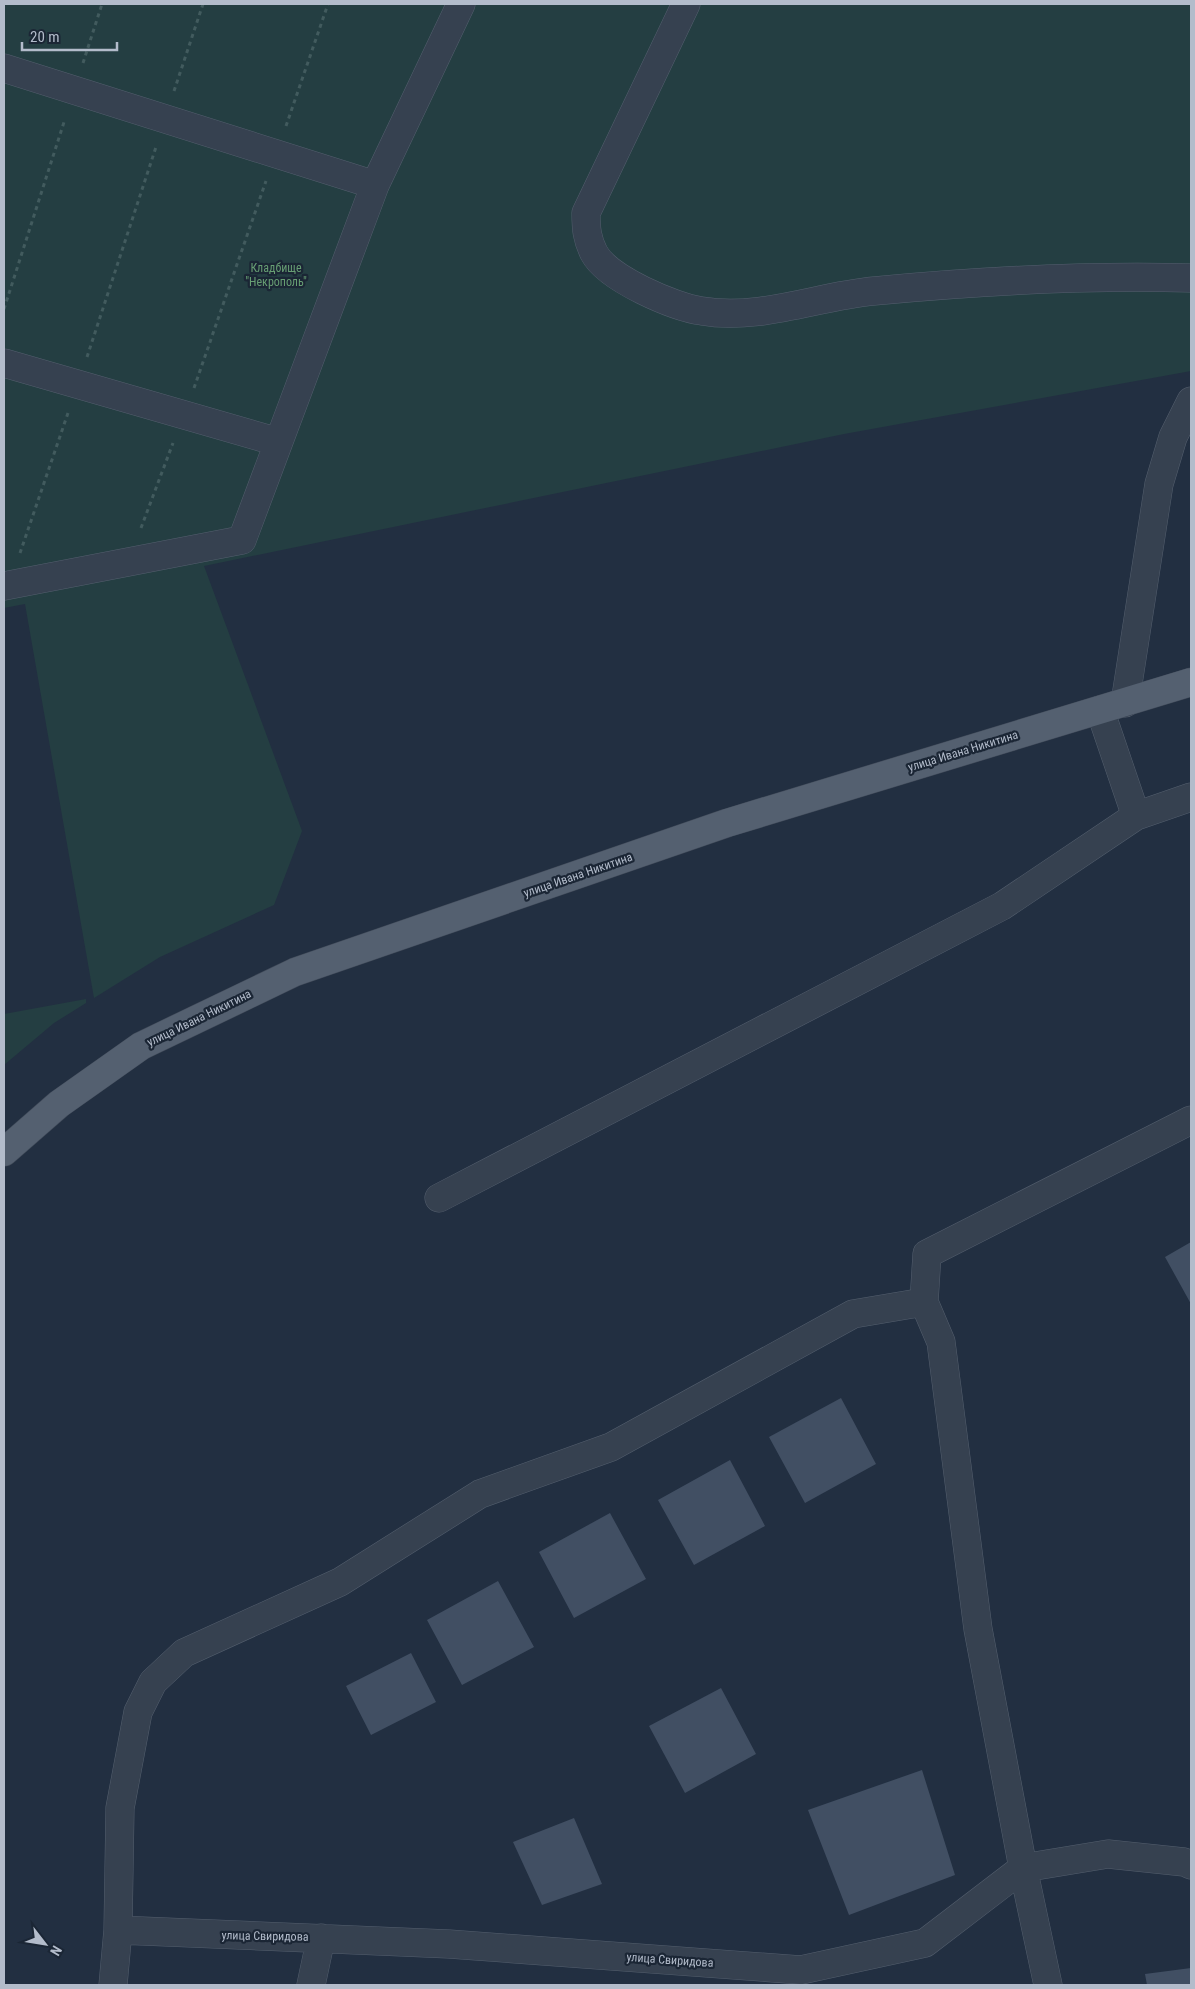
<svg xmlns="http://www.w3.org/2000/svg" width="1195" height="1989" viewBox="0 0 1195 1989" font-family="'Roboto Condensed',sans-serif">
<rect width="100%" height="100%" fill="#222f41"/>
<path fill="#243e42" d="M4 4H1191V371L844 434 204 566 302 831 274 905 160 957 94 998 25 604 4 608Z
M86 999V1003L54 1023 4 1065V1014Z"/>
<path fill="#414f63" d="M1191 1242V1304L1165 1257Z
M841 1398 876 1464 805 1503 769 1437Z
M730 1460 765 1526 694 1565 658 1500Z
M610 1513 646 1579 574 1618 539 1552Z
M498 1581 534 1647 462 1685 427 1620Z
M411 1653 436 1702 371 1735 346 1686Z
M721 1688 756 1754 685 1793 649 1726Z
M922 1770 955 1875 849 1915 808 1810Z
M574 1818 602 1884 542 1905 513 1842Z
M1191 1968V1985H1147L1145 1974Z"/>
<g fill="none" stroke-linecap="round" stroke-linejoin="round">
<g stroke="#545f6e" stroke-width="29">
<path id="minor" d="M686 4 586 213C586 229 587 239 594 253 608 279 674 307 702 311 759 321 818 296 874 291 979 281 1085 275 1191 278
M4 68 375 185
M4 363 278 442
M4 586 242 540 375 185 461 4
M1125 703 1159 484 1173 437 1191 401
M1100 710 1136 816
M439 1198 1002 906 1136 816 1191 797
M118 1930 449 1944 801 1970 925 1943 1023 1868 1108 1854 1184 1862 1191 1865
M113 1985 118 1930 120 1808 138 1712 153 1682 184 1653 340 1582 480 1494 611 1447 853 1314 924 1302
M311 1985 321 1938
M1048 1985 1023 1868 978 1629 941 1342 924 1302 927 1254 1191 1120"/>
</g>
<g stroke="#404a59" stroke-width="29">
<path id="major" d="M4 1152 59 1104 141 1046 295 972 727 823 1191 682"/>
</g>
<path stroke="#425b5e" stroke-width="3" stroke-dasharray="4 4" stroke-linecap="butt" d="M83 63 102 4
M174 91 203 4
M286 126 328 4
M4 309 65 119
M87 357 156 147
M194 388 266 181
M141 528 173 443
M20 553 68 413"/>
<use href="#minor" stroke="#364150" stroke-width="28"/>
<use href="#major" stroke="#546070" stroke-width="28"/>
</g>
<g text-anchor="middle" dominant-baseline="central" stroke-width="4.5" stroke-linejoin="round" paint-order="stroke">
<g font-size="12" fill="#679e73" stroke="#1b2635">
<text x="276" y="268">Кладбище<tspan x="276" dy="14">"Некрополь"</tspan></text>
</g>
<g font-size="12" fill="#b3bccb" stroke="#1b2635">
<text transform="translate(963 751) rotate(-17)">улица Ивана Никитина</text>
<text transform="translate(578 875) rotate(-19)">улица Ивана Никитина</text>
<text transform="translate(199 1018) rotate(-26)">улица Ивана Никитина</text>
<text transform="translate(265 1936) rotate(1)">улица Свиридова</text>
<text transform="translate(670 1960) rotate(4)">улица Свиридова</text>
</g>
</g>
<rect width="1195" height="1989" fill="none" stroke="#b3bccb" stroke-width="10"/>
<g transform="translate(45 1944) rotate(121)" stroke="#1b2635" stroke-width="4" paint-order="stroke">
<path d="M0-4L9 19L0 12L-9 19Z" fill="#b3bccb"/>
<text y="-8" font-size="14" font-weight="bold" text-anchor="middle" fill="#b3bccb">N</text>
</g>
<path d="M22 42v8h95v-8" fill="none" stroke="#b3bccb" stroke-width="2.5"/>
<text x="30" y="42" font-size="15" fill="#b3bccb" stroke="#1b2635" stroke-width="4" paint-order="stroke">20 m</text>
</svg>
